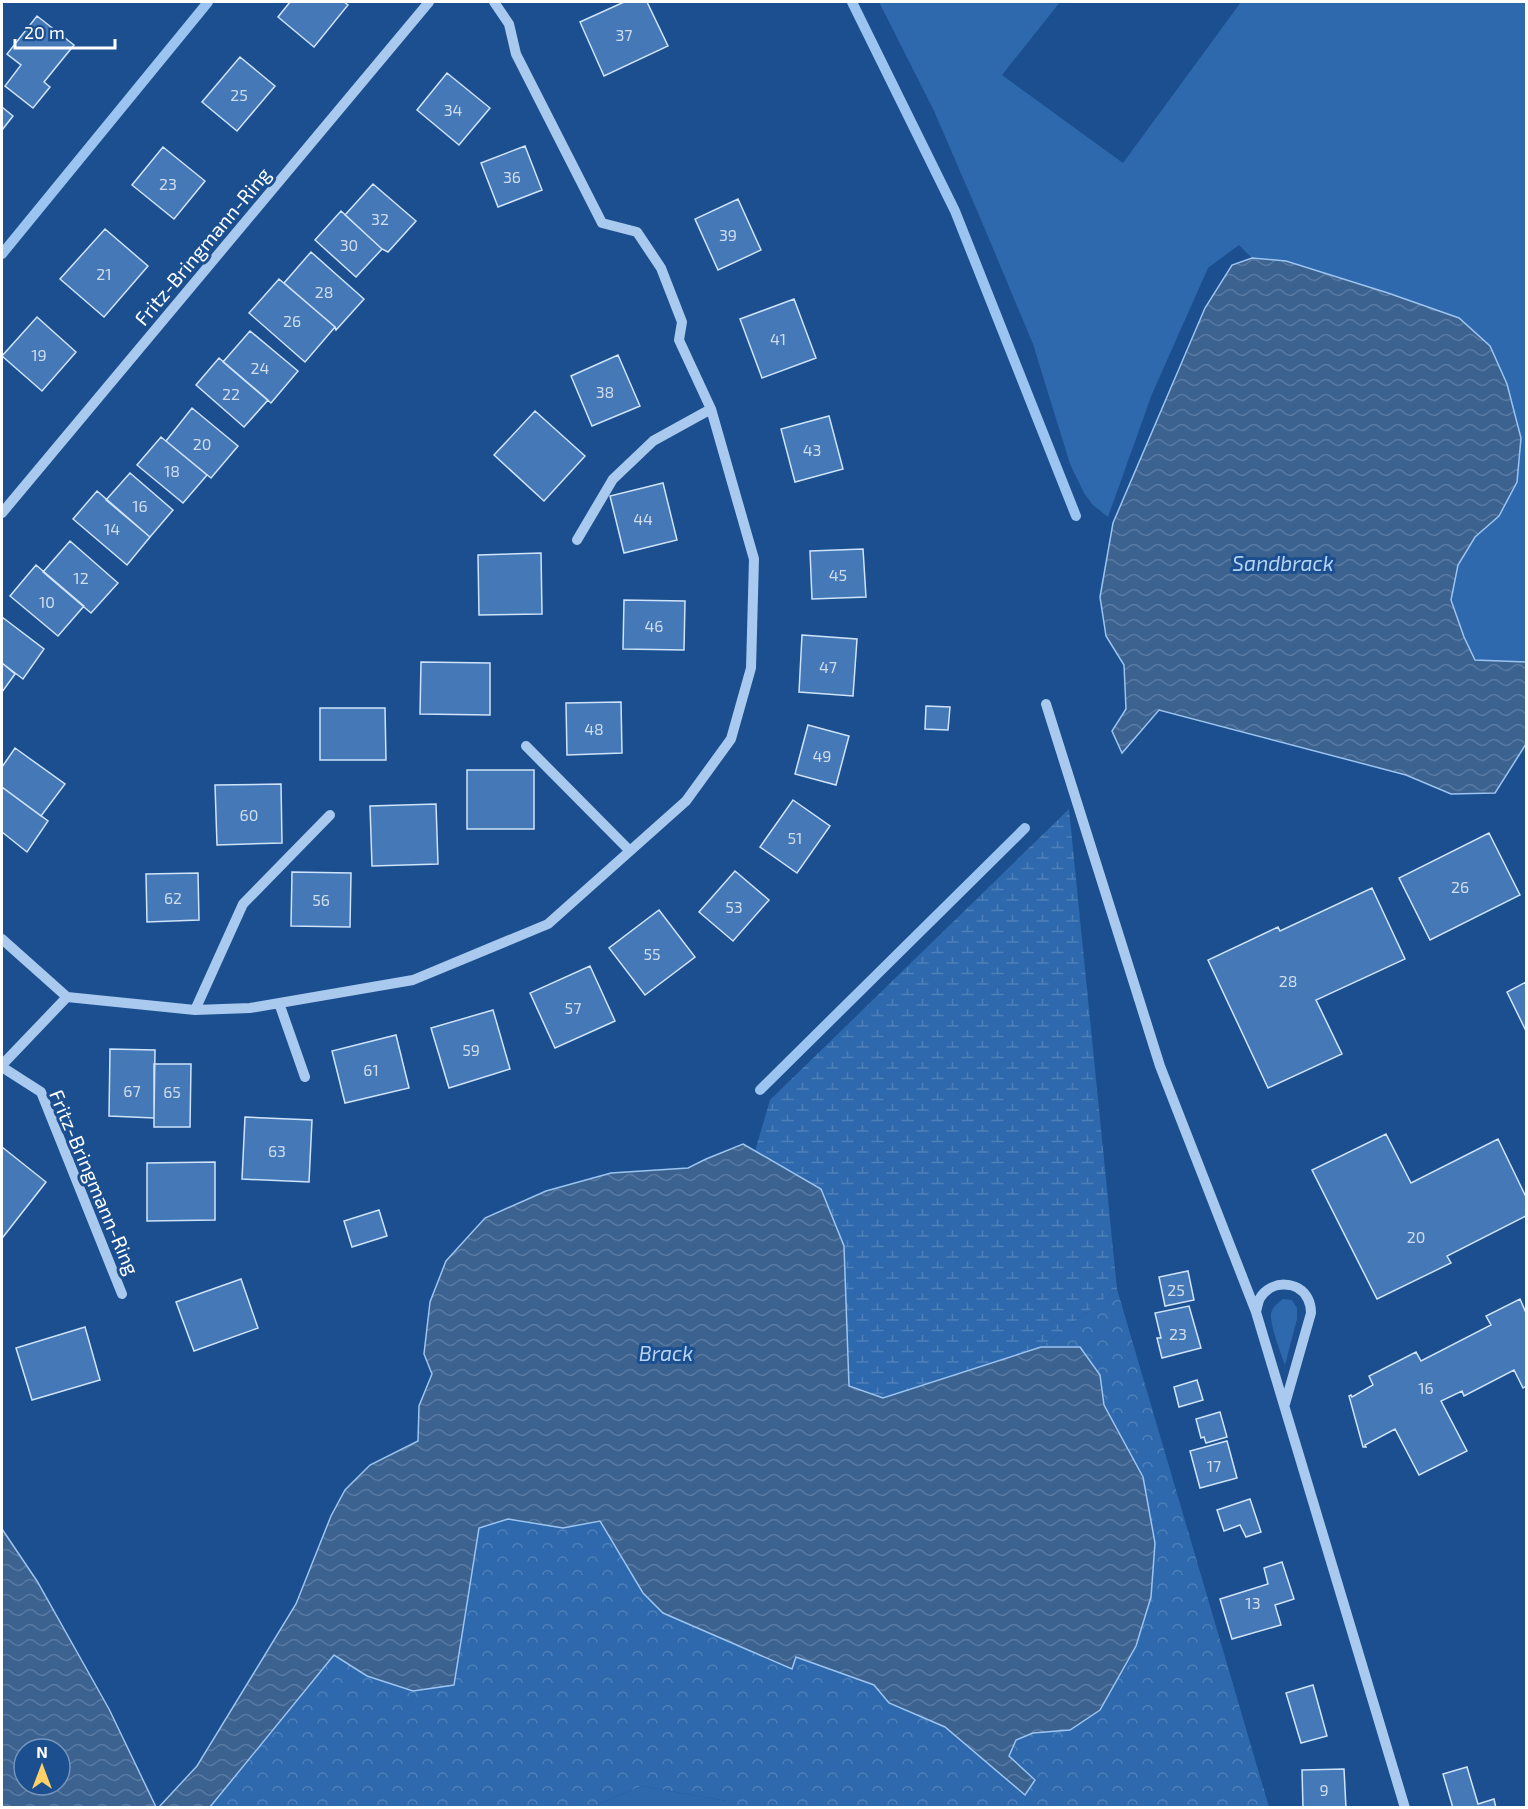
<svg xmlns="http://www.w3.org/2000/svg" width="1528" height="1809" viewBox="0 0 1528 1809" font-family="'Exo 2',sans-serif">
<defs>
<pattern id="forest-crowns" width="20" height="18" patternUnits="userSpaceOnUse" patternTransform="scale(1.5)"><rect width="20" height="18" fill="#2e69ad"/><path d="M2 6a3 3 0 1 1 6 0M12 15a3 3 0 1 1 6 0" fill="none" stroke="#4d80b9"/></pattern>
<pattern id="wetland-marsh" width="20" height="14" patternUnits="userSpaceOnUse" patternTransform="scale(1.5)"><rect width="20" height="14" fill="#2e69ad"/><path d="M1 5h8M5 5V1M11 12h8M15 12V8" fill="none" stroke="#4d80b9"/></pattern>
<pattern id="water-waves" width="16" height="10" patternUnits="userSpaceOnUse" patternTransform="scale(1.5)"><rect width="16" height="10" fill="#3c6290"/><path d="M0 5q4-4 8 0t8 0" fill="none" stroke="#597aa1"/></pattern>
</defs>
<rect width="100%" height="100%" fill="#1b4f8f"/>
<path fill="#2e69ad" d="M879 2H1060L1002 75 1123 163 1241 2H1526V662L1475 660 1464 637 1451 600 1458 565 1475 537 1499 516 1490 346 1459 318 1388 293 1286 261 1252 258 1239 245 1208 268 1152 394 1108 517 1093 505 1084 493 1070 464 1033 344 979 215 934 111Z
M1283 1299 1292 1300 1297 1308V1319L1285 1365C1281 1353 1270 1326 1271 1314 1272 1307 1278 1303 1283 1299Z
M641 1786 727 1801 743 1807 590 1808Z"/>
<path fill="url(#forest-crowns)" d="M1117 1289 1269 1807 743 1808 727 1801 641 1786 590 1808H210L334 1655 367 1676 413 1691 454 1685 479 1528 508 1519 563 1528 600 1521 643 1593 792 1669 796 1657 874 1685 889 1703 945 1727 1025 1794 1009 1756 1016 1739 1033 1733 1070 1730 1155 1543 1143 1477 1104 1405 1100 1375 1080 1347H1041Z"/>
<path fill="url(#wetland-marsh)" d="M1069 809 1117 1289 1041 1347 883 1398 848 1385 846 1339 755 1151 770 1100Z"/>
<path fill="url(#water-waves)" stroke="#9cc4f0" stroke-width="1.5" fill-rule="evenodd" d="M1252 258 1286 261 1388 293 1459 318 1490 346 1507 384 1521 438 1517 482 1499 516 1475 537 1458 565 1451 600 1464 637 1475 660 1526 662V744L1495 793 1451 794 1406 775 1159 710 1122 753 1112 731 1126 709 1124 665 1106 636 1100 597 1113 523 1205 308 1232 265Z
M743 1144 821 1189 844 1246 849 1386 883 1398 1041 1347H1080L1100 1375 1104 1405 1143 1477 1155 1543 1151 1597 1136 1646 1100 1710 1070 1730 1033 1733 1016 1740 1009 1756 1035 1780 1025 1795 945 1727 889 1703 874 1685 796 1657 792 1669 663 1613 643 1593 600 1521 563 1528 508 1519 479 1528 454 1685 413 1691 367 1676 334 1655 210 1807H159L197 1766 296 1604 331 1516 345 1490 370 1465 418 1441 419 1406 432 1374 424 1354 430 1302 446 1261 485 1218 546 1191 611 1173 688 1168 706 1159Z
M2 1529 37 1581 109 1709 156 1807H2ZM24 1749H60V1785H24Z"/>
<g fill="none" stroke-linecap="round" stroke-linejoin="round">
<path stroke="#9cc4f0" stroke-width="10" d="M852 2 955 211 1076 516
M2 254 208 2
M760 1090 1025 828"/>
</g>
<path fill="#4478b7" stroke="#cfe3fa" stroke-width="1.5" d="M290 2H344L348 5 314 47 278 17Z
M624 2H647L668 46 604 76 580 22Z
M37 16 74 45 44 82 50 87 33 108 5 86 21 65 7 54Z
M240 57 275 86 237 131 202 102Z
M447 73 490 108 459 145 417 110Z
M2 107 13 116 2 130Z
M525 146 542 190 498 207 481 163Z
M163 147 205 181 174 219 132 185Z
M373 184 416 221 388 252 382 249 345 215Z
M738 199 761 250 718 270 695 219Z
M341 211 382 249 356 277 315 240Z
M105 229 148 266 104 317 60 279Z
M311 252 364 299 336 330 335 327 284 283Z
M279 279 335 327 305 362 249 313Z
M794 299 816 358 762 378 740 319Z
M37 317 76 352 42 391 2 356Z
M250 331 298 371 271 403 223 362Z
M618 355 640 406 592 426 571 376Z
M219 358 268 400 244 427 196 385Z
M192 408 238 446 211 478 166 441Z
M535 411 585 456 544 501 494 455Z
M829 416 843 469 795 482 781 429Z
M161 437 207 475 183 503 137 465Z
M130 473 173 510 150 537 106 500Z
M663 483 677 540 624 553 610 496Z
M97 491 150 537 127 565 73 519Z
M70 541 118 583 91 613 43 572Z
M863 549 866 597 812 599 810 551Z
M541 553 542 614 479 615 478 555Z
M36 565 84 606 58 636 10 596Z
M624 600 685 601 684 650 623 649Z
M2 617 44 649 23 679 2 663Z
M802 635 857 639 853 696 799 692Z
M421 662 490 663V715L420 714Z
M2 663 15 674 2 692Z
M621 702 622 753 567 755 566 703Z
M926 706 950 707 948 730 925 729Z
M320 708H385L386 760H320Z
M808 725 849 736 836 785 795 774Z
M15 748 65 784 41 816 2 787V767Z
M467 770H534V829H467Z
M281 784 282 843 217 845 215 785Z
M2 787 48 821 27 852 2 832Z
M793 800 830 826 797 873 760 847Z
M436 804 438 864 372 866 370 806Z
M1489 833 1520 895 1430 940 1399 878Z
M735 871 769 900 733 941 699 912Z
M292 872 351 873 350 927 291 926Z
M198 873 199 920 147 922 146 874Z
M1372 888 1405 959 1316 1000 1342 1054 1268 1088 1208 960 1278 927 1280 931Z
M659 910 695 957 645 995 609 948Z
M590 966 615 1021 555 1048 530 993Z
M1526 982V1031L1507 992Z
M493 1010 510 1069 449 1088 431 1028Z
M396 1035 409 1088 345 1103 332 1051Z
M110 1049 155 1050 154 1118 109 1116Z
M154 1064H191L190 1127H154Z
M245 1117 312 1120 309 1182 242 1179Z
M1386 1134 1411 1183 1498 1139 1526 1197V1216L1447 1256 1451 1263 1377 1299 1312 1170Z
M2 1147 46 1182 3 1237 2 1236Z
M215 1162V1220L147 1221V1163Z
M379 1210 387 1236 352 1247 344 1221Z
M1188 1271 1194 1300 1165 1306 1159 1277Z
M241 1279 258 1328 194 1351 176 1302Z
M1520 1299 1526 1313V1386L1523 1388 1514 1370 1464 1396 1462 1391 1441 1401 1467 1451 1419 1475 1395 1429 1365 1445 1366 1447H1363L1349 1396 1351 1395 1352 1397 1373 1385 1369 1376 1416 1352 1421 1361 1491 1325 1486 1316Z
M1189 1306 1201 1348 1162 1358 1157 1338H1161L1155 1313Z
M85 1327 100 1380 32 1400 16 1348Z
M1197 1380 1203 1400 1179 1407 1174 1387Z
M1220 1412 1227 1437 1206 1443 1204 1437 1201 1438 1196 1419Z
M1227 1441 1237 1478 1200 1488 1190 1451Z
M1250 1499 1261 1532 1246 1537 1240 1525 1224 1531 1217 1510Z
M1282 1562 1294 1599 1275 1605 1281 1625 1232 1639 1220 1599 1268 1584 1264 1568Z
M1313 1685 1327 1736 1301 1743 1286 1693Z
M1467 1767 1478 1804 1494 1799 1496 1808H1453L1443 1774Z
M1344 1769 1346 1808H1303L1302 1770Z"/>
<g fill="none" stroke-linecap="round" stroke-linejoin="round">
<path stroke="#a9c9ee" stroke-width="10" d="M2 513 429 2
M577 540 613 479 653 441 711 409
M1046 704 1160 1066 1256 1312 1405 1808
M526 746 630 851
M2 939 67 997 195 1010 250 1008 413 980 548 924 686 801 731 739 751 668 754 559 711 409 679 340 682 322 661 268 637 232 602 223 516 54 509 24 494 2
M279 1003 305 1077
M195 1010 243 904 330 815
M2 1065 67 997
M2 1067 41 1092 122 1294
M1256 1312C1257 1308 1258 1302 1260 1298 1271 1280 1299 1280 1308 1299 1310 1303 1311 1309 1311 1313L1285 1404"/>
</g>
<g text-anchor="middle" dominant-baseline="central" stroke-width="6" stroke-linejoin="round" paint-order="stroke">
<g font-size="16" fill="#d0dded">
<text x="624" y="34">37</text>
<text x="239" y="94">25</text>
<text x="453" y="109">34</text>
<text x="512" y="176">36</text>
<text x="168" y="183">23</text>
<text x="380" y="218">32</text>
<text x="728" y="234">39</text>
<text x="349" y="244">30</text>
<text x="104" y="273">21</text>
<text x="324" y="291">28</text>
<text x="292" y="320">26</text>
<text x="778" y="338">41</text>
<text x="39" y="354">19</text>
<text x="260" y="367">24</text>
<text x="605" y="391">38</text>
<text x="231" y="393">22</text>
<text x="202" y="443">20</text>
<text x="812" y="449">43</text>
<text x="172" y="470">18</text>
<text x="140" y="505">16</text>
<text x="643" y="518">44</text>
<text x="112" y="528">14</text>
<text x="838" y="574">45</text>
<text x="81" y="577">12</text>
<text x="47" y="601">10</text>
<text x="654" y="625">46</text>
<text x="828" y="666">47</text>
<text x="594" y="728">48</text>
<text x="822" y="755">49</text>
<text x="249" y="814">60</text>
<text x="795" y="837">51</text>
<text x="1460" y="886">26</text>
<text x="173" y="897">62</text>
<text x="321" y="899">56</text>
<text x="734" y="906">53</text>
<text x="652" y="953">55</text>
<text x="1288" y="980">28</text>
<text x="573" y="1007">57</text>
<text x="471" y="1049">59</text>
<text x="371" y="1069">61</text>
<text x="132" y="1090">67</text>
<text x="172" y="1091">65</text>
<text x="277" y="1150">63</text>
<text x="1416" y="1236">20</text>
<text x="1176" y="1289">25</text>
<text x="1178" y="1333">23</text>
<text x="1426" y="1387">16</text>
<text x="1214" y="1465">17</text>
<text x="1253" y="1602">13</text>
<text x="1324" y="1789">9</text>
</g>
<g font-size="20" fill="#fff" stroke="#1b4f8f">
<text transform="translate(202 246) rotate(-50)">Fritz-Bringmann-Ring</text>
<text transform="translate(95 1182) rotate(67)">Fritz-Bringmann-Ring</text>
</g>
<g font-size="21" font-style="italic" fill="#b5d3f5" stroke="#1b4f8f">
<text x="1283" y="562">Sandbrack</text>
<text x="666" y="1352">Brack</text>
</g>
</g>
<rect width="1528" height="1809" fill="none" stroke="#ffffff" stroke-width="6"/>
<g transform="translate(42 1767)"><circle r="28" fill="#1b4f8f" stroke="#7695bc" stroke-width="1.5"/>
<path d="M0-4.5L10 22L0 15L-10 22Z" fill="#ffd166"/>
<text y="-9" font-size="16" font-weight="bold" text-anchor="middle" fill="#ffffff">N</text>
</g>
<path d="M15 39v9h100v-9" fill="none" stroke="#ffffff" stroke-width="3"/>
<text x="24" y="39" font-size="18" fill="#ffffff" stroke="#1b4f8f" stroke-width="4.5" paint-order="stroke">20 m</text>
</svg>
